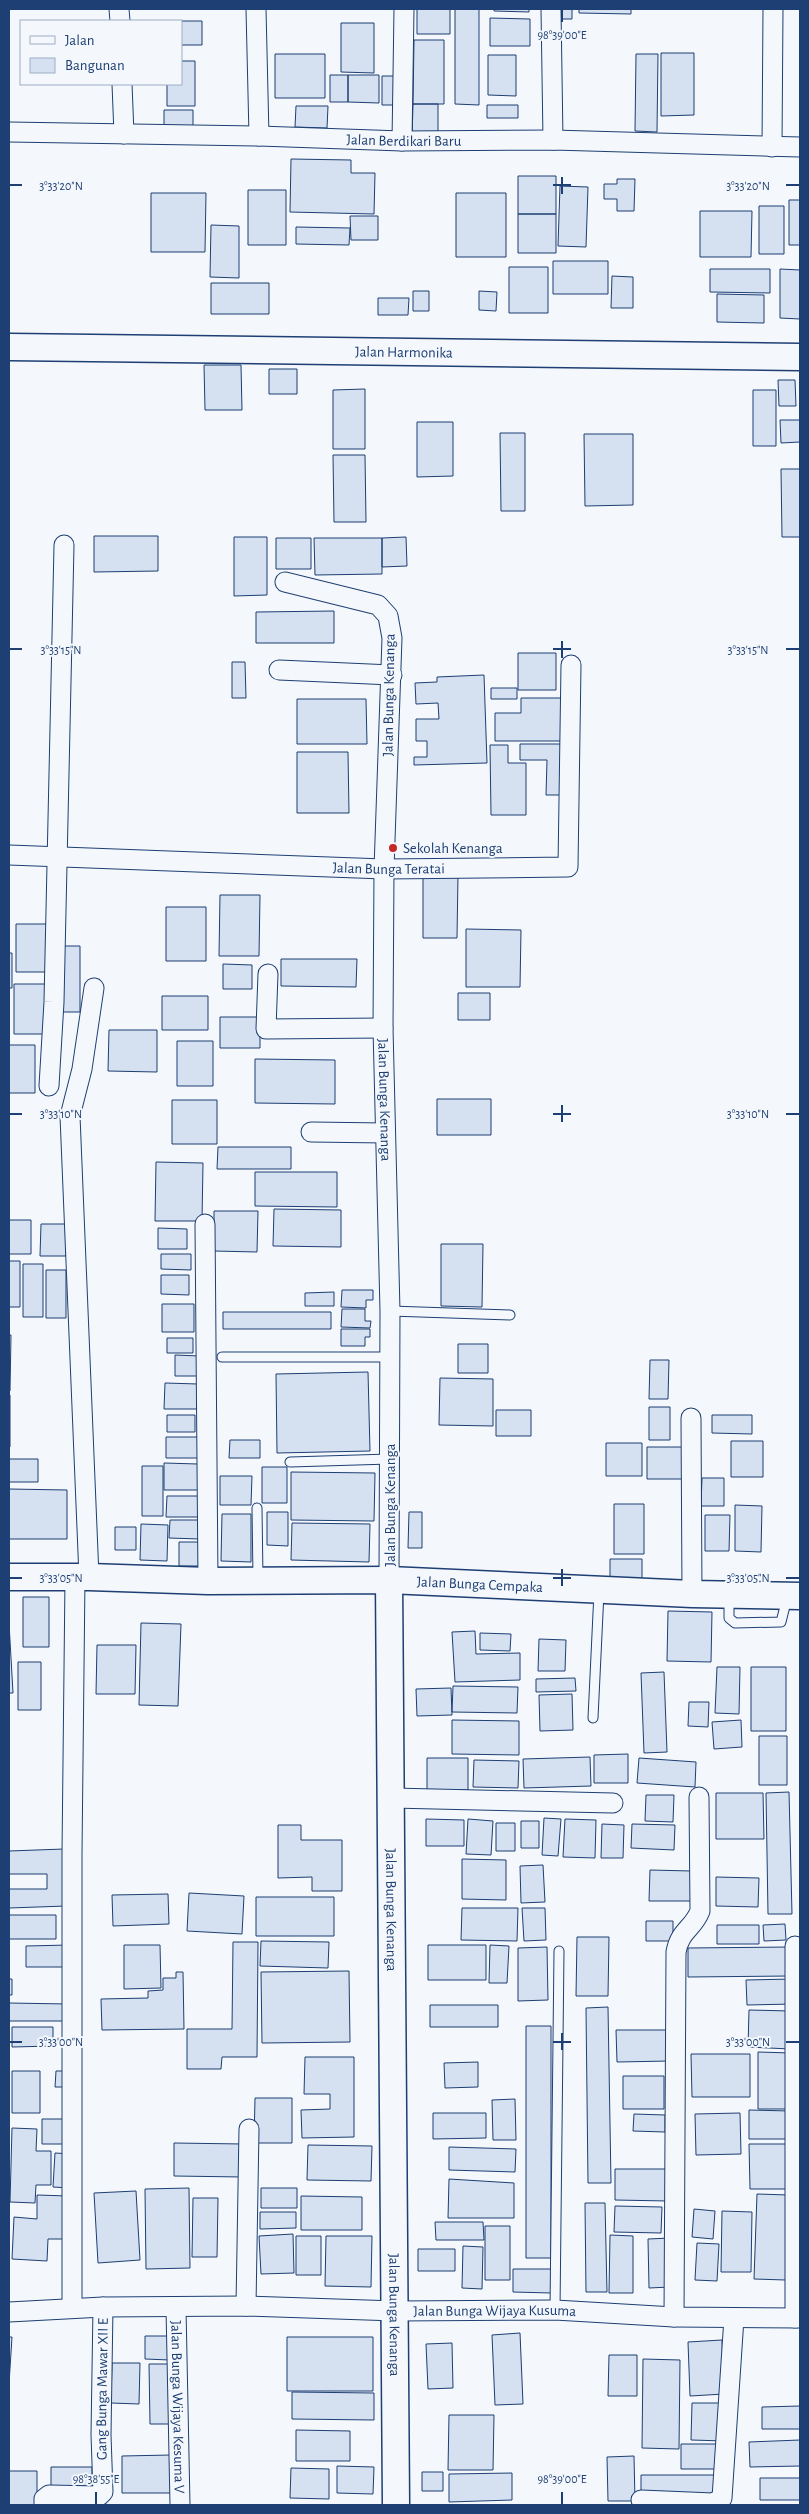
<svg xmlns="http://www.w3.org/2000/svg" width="809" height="2514" viewBox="0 0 809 2514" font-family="'Alegreya Sans',sans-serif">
<rect width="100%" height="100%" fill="#f4f7fb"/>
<path fill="#d5e0f0" stroke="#1d3f73" d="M417 9H450V34H417Z
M455 9H479V105L455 104Z
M494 9H529V12L494 11Z
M561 9H572V19H561Z
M579 9H631V14L579 13Z
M490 18 530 19V46H490Z
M169 21H202V45H181V21Z
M341 23H374V73L341 72Z
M414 40H444V104H413Z
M661 53H694V115L661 116Z
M275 54H325V98H275Z
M636 54H658L657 132 635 131Z
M488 55H516V96L488 95Z
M181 61H195V106H167V84H181Z
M330 75H348V102H330Z
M348 75H379V103L348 102Z
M382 76H397V105H382Z
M413 104H438V140L412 139Z
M487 105H518V118H487Z
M296 106H328L327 128 295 127Z
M164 110H193V132H164Z
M291 159 351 160V173H375L374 214 290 212Z
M518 176H556V214H518Z
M617 179H635L634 211H617V199H604V184H617Z
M560 186 588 187 586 247 558 246Z
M248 190H286V245H248Z
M151 193H206L205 252H151Z
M456 193H506V257H456Z
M789 200H800V245H789Z
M759 206H784V254H759Z
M700 211H752L751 257H700Z
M518 214H556V253H518Z
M350 216H378V240H351Z
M211 225 239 226V278L210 277Z
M296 227 350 228 349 245 296 244Z
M553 261H608V294H553Z
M509 267H548V313H509Z
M710 269H770V293L710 292Z
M780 269 800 270V319L780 318Z
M612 276 633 277V308H611Z
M211 283H269V314H211Z
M413 291H429V311H413Z
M479 291 497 292 496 311 479 310Z
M717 294 764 295V323L717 322Z
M378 298H409L408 315H378Z
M204 365H241L242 410H205Z
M269 369H297V394H269Z
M778 380H795L796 406H779Z
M365 389V449H333V390Z
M753 390H776V446H753Z
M780 420H800V442L781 443Z
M417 422H453V476L417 477Z
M500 433H525V511H501Z
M584 434H633V505L585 506Z
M333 455H365L366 522H334Z
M781 469H800V537H782Z
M94 536H158V571L94 572Z
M234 537H267V595L234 596Z
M406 537 407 566 382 567V538Z
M276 538H311V569H276Z
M314 538H382V574L315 575Z
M334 611V643H256V612Z
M518 653H556V690H518Z
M232 662H245L246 698H232Z
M484 675 487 763 414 765V757H427V741H416V719H439L438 703 416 704 415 683 437 682V677Z
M491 688H517V699H491Z
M521 698H561V741H495V713H521Z
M297 699H366L367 744H297Z
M520 744H563V795H546L547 760H520Z
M490 745H508V763H526V815H491Z
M297 752H348L349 813H297Z
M423 875H458L457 938H423Z
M220 895H260L259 956H219Z
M166 907H206V961H166Z
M16 924H48V972H16Z
M466 929 521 930 520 987H466Z
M63 946H80V1012H62Z
M9 953H12V988H9Z
M281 959H357L356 987 281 986Z
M223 964 252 965V989H223Z
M14 984H48V1034H14Z
M458 993H490V1020H458Z
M162 996H208V1030H162Z
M220 1017H260V1048H220Z
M109 1030H157V1072L108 1071Z
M177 1041H213V1086H177Z
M9 1045H35V1093H9Z
M255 1059 335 1060V1104L255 1103Z
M437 1099H491V1135H437Z
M172 1100H217V1144H172Z
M218 1147H291V1169H217Z
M156 1162 203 1163 202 1221H155Z
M255 1172H337V1207L255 1206Z
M274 1209 341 1210V1247L273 1246Z
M214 1211H258L257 1252 214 1251Z
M9 1220H31V1254H9Z
M41 1224H66V1256H40Z
M158 1228 187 1229V1249H158Z
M441 1244H483L482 1307 441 1306Z
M161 1254H191V1270L161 1269Z
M9 1261H20V1307H9Z
M23 1264H43V1317H23Z
M46 1270H66V1318H46Z
M161 1275H189V1295L161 1294Z
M342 1290H373V1300H366V1308L341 1307Z
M334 1292V1306H305V1293Z
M162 1304H194V1332H162Z
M342 1309H365V1321H371L370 1328 341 1327Z
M223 1312H331V1329H223Z
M341 1329H370V1337H365V1346H341Z
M9 1335H11L10 1391H9Z
M167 1338H193V1353H167Z
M458 1344H488V1373H458Z
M175 1355 200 1356V1376H175Z
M650 1360H669L668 1399H649Z
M368 1372 370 1451 277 1453 276 1374Z
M440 1378 493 1379V1426L439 1425Z
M165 1383 198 1384 197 1409H164Z
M9 1395H10V1447H9Z
M649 1407H670V1440H649Z
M496 1410H531V1436H496Z
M167 1415H195V1432H167Z
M712 1415H752V1434L712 1433Z
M166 1437H199V1458H166Z
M230 1440H260V1458H229Z
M731 1441H763V1477H731Z
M606 1443H642V1476H606Z
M647 1447H691V1479H647Z
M9 1459H38V1482H9Z
M164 1463 198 1464V1490H164Z
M142 1466H163V1516H142Z
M262 1467H287V1503H262Z
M291 1472 375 1473 374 1521 291 1520Z
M220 1476H252L251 1505H220Z
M702 1478H724V1506H701Z
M9 1489 67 1490V1539H9Z
M167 1496H198V1517H166Z
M614 1504H644V1554H614Z
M735 1505 762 1506 761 1552 735 1551Z
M267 1512H288V1546L267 1545Z
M409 1512H422V1548H408Z
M222 1514H251V1562L221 1561Z
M705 1515H730L729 1551H705Z
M170 1520H200V1539L169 1538Z
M292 1523 370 1524 369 1562 291 1560Z
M141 1524 168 1525 167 1561 140 1560Z
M115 1527H136V1550H115Z
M179 1542H203V1566H179Z
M610 1559H642V1579H610Z
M23 1597H49V1647H23Z
M668 1611 712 1612 711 1662 667 1661Z
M9 1623 13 1693H9Z
M141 1623 181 1624 178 1706 139 1705Z
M475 1631 476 1654 520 1653V1680L455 1682 452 1632Z
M480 1633 511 1634 510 1651 480 1650Z
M539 1639 566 1640 565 1671H538Z
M97 1645H136L135 1694H96Z
M18 1662H41V1710H18Z
M717 1667H740L739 1714 715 1713Z
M751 1667H786V1731H751Z
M664 1672 667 1752 644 1753 641 1673Z
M575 1678 576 1691 536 1692V1679Z
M453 1686 518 1687 517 1713 452 1712Z
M451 1688 452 1715 417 1716 416 1689Z
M572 1694 573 1730 540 1731 539 1695Z
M689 1702H709L708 1727 688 1726Z
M452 1720 519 1721V1755L452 1754Z
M741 1720 742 1747 714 1749 712 1722Z
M759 1736H787V1785H759Z
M628 1754V1783H594V1755Z
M590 1757 591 1786 524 1788 523 1759Z
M427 1758H468V1790H427Z
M639 1758 696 1762 695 1787 637 1783Z
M474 1760 519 1761 518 1788 473 1787Z
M789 1792 792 1914H768L766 1793Z
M716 1793H763L764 1839H716Z
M646 1795H674L673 1822 645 1821Z
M544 1818 561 1819 558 1856 542 1855Z
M426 1819 464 1820V1846H426Z
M468 1819 493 1821 491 1855 466 1854Z
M565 1819 596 1820 595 1858 563 1857Z
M521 1821H539V1848H521Z
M496 1823H515V1851H496Z
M602 1824 624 1825 623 1858H601Z
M632 1824 675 1825 674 1850 631 1848Z
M278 1825H301V1840H342V1891H312V1877L278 1878Z
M64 1849 66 1906 9 1908V1889H47V1874H9V1851Z
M462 1859 506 1860V1900L462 1899Z
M543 1865 545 1902 521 1903 520 1866Z
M650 1870 692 1871V1901H649Z
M716 1877 759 1878 758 1907 716 1906Z
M189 1893 244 1896 242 1934 187 1931Z
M168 1894 169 1924 113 1926 112 1895Z
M256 1897H334V1936H256Z
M462 1908H518L517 1941 461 1940Z
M522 1908H545L546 1940 524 1941Z
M9 1915H56V1939H9Z
M646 1921H673V1941H646Z
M785 1924 786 1940 764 1941 763 1925Z
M717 1925H759V1944H717Z
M577 1937H609L608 1996H576Z
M261 1941 329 1942 328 1968 260 1966Z
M233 1942H258L257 2057H222L221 2069H187V2029H232Z
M69 1945V1967H26V1946Z
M124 1945H160L161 1988 124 1989Z
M428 1945H486V1980H428Z
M490 1945 509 1946 507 1983H489Z
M547 1947 548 2000 518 2001V1948Z
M790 1947V1976L688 1977V1948Z
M349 1971 350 2042 262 2043 261 1972Z
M176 1972H183L184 2029 102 2030 101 1999 148 1998V1991L163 1990V1978H176Z
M9 1979H12V1995H9Z
M793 1979 794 2004 747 2005 746 1980Z
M9 2003 68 2004V2021H9Z
M430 2005H498V2027H430Z
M608 2007 611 2183H588L586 2008Z
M749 2010 791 2011 790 2049 748 2047Z
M526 2026H551V2258H526Z
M12 2027H53V2046L12 2047Z
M616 2030H670V2061L617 2062Z
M758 2052 791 2053 790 2109H758Z
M691 2054H750V2097H692Z
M305 2057H354V2137L302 2138 301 2110 330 2109V2094H304Z
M478 2062V2087L445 2088 444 2063Z
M12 2071H40V2113H12Z
M56 2071H72V2087H55Z
M623 2076H664V2109H623Z
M255 2098H292V2143H254Z
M515 2099 516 2140H493L492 2100Z
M749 2110 790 2111V2139H749Z
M433 2113H486V2138L433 2139Z
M740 2113 741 2154 696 2155 695 2114Z
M634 2114 665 2115V2132L633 2131Z
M42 2119H70V2144H42Z
M12 2128 37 2129 36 2151H51V2185H36L35 2203 10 2202Z
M174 2143 243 2144V2177L174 2176Z
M749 2144H788L789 2189H750Z
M308 2145 372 2146 371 2181 307 2180Z
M449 2147 516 2149 515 2172 449 2170Z
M55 2153 72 2154 70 2188 53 2187Z
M615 2169H668V2201L615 2200Z
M449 2179 514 2183V2218H448Z
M189 2188 190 2268 146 2269 145 2189Z
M261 2188H297V2208H261Z
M136 2191 140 2260 98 2263 94 2193Z
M757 2194 789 2195 786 2280 754 2279Z
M37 2195 68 2196 67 2239H48L47 2261 12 2259 14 2217 37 2219Z
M301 2196 362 2197V2230H301Z
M193 2198H218L217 2257H192Z
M585 2203H605L607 2292H586Z
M615 2206 662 2207 661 2233 614 2232Z
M694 2209 715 2211 713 2239 692 2237Z
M722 2211 752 2212 751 2272H721Z
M260 2212H296V2228L260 2229Z
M435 2222H483L484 2240H436Z
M485 2226H510V2280H485Z
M293 2234 294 2273 261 2274 259 2236Z
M610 2235 633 2236V2293H609Z
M296 2236H321V2275H296Z
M326 2236H372L371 2287 325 2286Z
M670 2238V2287L649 2288 648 2239Z
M697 2243 719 2244 717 2281 695 2280Z
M463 2246 483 2247 482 2289 462 2288Z
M418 2249H455V2271H418Z
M513 2269H551V2293L513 2292Z
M520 2333 523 2404 495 2405 492 2335Z
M145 2336H170V2360L145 2359Z
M9 2337H12L9 2384Z
M287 2337H373V2391H287Z
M722 2340 724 2394 690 2396 688 2342Z
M452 2343 453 2388 428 2389 426 2344Z
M609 2355H637V2396H608Z
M643 2359 680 2360 679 2449 642 2448Z
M112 2363H140L139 2404 111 2403Z
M149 2364H170L171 2424H150Z
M292 2392 374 2393V2420L292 2419Z
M692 2403H726L725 2441 691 2440Z
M800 2406V2429H762V2407Z
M449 2415H494L493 2470H448Z
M296 2430 350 2431V2461H296Z
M800 2440V2466L750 2467 749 2442Z
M681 2444H724L722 2469H681Z
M171 2455V2493H122V2456Z
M634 2456 635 2501H608L607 2457Z
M337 2466 374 2467 373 2494 337 2493Z
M51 2467H92V2486H51Z
M291 2468 329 2469V2499L290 2498Z
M9 2471H37V2505H9Z
M422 2472H443V2491H422Z
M512 2473V2500L449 2502V2474Z
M641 2475H720V2495H641Z
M760 2478H800V2500H760Z"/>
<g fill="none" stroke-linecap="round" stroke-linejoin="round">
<g stroke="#1d3f73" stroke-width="11">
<path id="lane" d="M390 1311 510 1315
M222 1357H390
M290 1462 390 1459
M257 1508 258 1578
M729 1598V1618L735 1623 781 1622 787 1598
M593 1718 599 1592
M555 2310 559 1951"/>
</g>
<g stroke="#1d3f73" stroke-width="21">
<g id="street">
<path d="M119 9 120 21"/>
<path d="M256 9 259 136"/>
<path d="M551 9 553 140"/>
<path d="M122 84 124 134"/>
<path id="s1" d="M9 132 259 136 402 141 553 140 800 147"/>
<path d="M402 141 404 9"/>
<path d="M772 147 773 9"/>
<path id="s2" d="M285 582 378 605 388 616 392 638 384 869 383 1028 390 1311 389 1580"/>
<path d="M279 670 392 675"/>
<path id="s3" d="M9 855 384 869 568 867 571 665"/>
<path d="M268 974 266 1029 383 1028"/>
<path d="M49 1086 54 1002 64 545"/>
<path d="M311 1132 385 1133"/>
<path d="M205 1224 208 1581"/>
<path d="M691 1418 692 1594"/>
<path d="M89 1577 70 1116 82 1069 94 988"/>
<path d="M392 1798 613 1803"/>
<path d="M795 1946V2318"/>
<path d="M246 2306 249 2129"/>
<path d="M72 2308V1854L75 1577"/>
<path id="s4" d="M176 2308 180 2505"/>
<path id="s5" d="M9 2312 103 2307 246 2306 396 2311 555 2310 674 2317 800 2318"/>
<path d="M674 2317 676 1952C680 1930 693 1929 700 1911L699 1797"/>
<path d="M641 2500 713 2503 722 2498 734 2318"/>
<path id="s6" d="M44 2505V2499L49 2495 99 2496 103 2492 101 2435 103 2307"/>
</g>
</g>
<g stroke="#1d3f73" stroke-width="29">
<g id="secondary">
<path id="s7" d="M9 347 800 357"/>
<path id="s8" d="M9 1577H89L208 1581 389 1580 692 1594 800 1596"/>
<path id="s9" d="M389 1580 396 2505"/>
</g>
</g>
<use href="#lane" stroke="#f4f7fb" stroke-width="9"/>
<use href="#street" stroke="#f4f7fb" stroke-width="19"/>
<use href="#secondary" stroke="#f4f7fb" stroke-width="26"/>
</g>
<path fill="none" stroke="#1d3f73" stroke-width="2" d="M562 10V22M562 177V194M10 185H22M553 185H571M786 185H799M562 641V658M10 649H22M553 649H571M786 649H799M562 1105V1122M10 1114H22M553 1114H571M786 1114H799M562 1569V1586M10 1578H22M553 1578H571M786 1578H799M562 2033V2050M10 2042H22M553 2042H571M786 2042H799M96 2492V2504M562 2492V2504"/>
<circle fill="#c62828" stroke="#f4f7fb" stroke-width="2" cx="393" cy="848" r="5"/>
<g text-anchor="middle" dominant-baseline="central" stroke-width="4" stroke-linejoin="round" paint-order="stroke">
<g font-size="15" fill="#1d3f73" stroke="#f4f7fb">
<text stroke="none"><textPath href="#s1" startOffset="395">Jalan Berdikari Baru</textPath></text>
<text stroke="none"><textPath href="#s7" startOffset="395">Jalan Harmonika</textPath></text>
<text transform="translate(389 695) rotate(-89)">Jalan Bunga Kenanga</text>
<text stroke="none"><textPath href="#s3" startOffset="380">Jalan Bunga Teratai</textPath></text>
<text stroke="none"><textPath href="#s2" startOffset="595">Jalan Bunga Kenanga</textPath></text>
<text transform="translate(390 1505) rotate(-90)">Jalan Bunga Kenanga</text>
<text stroke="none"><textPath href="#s8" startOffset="471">Jalan Bunga Cempaka</textPath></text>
<text stroke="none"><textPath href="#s9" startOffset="330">Jalan Bunga Kenanga</textPath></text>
<text stroke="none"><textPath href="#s5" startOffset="486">Jalan Bunga Wijaya Kusuma</textPath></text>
<text stroke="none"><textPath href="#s9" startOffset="735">Jalan Bunga Kenanga</textPath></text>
<text stroke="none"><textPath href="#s6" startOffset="171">Gang Bunga Mawar XII E</textPath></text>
<text stroke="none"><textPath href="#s4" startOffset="99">Jalan Bunga Wijaya Kesuma V</textPath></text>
</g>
<g font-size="15" fill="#1d3f73" stroke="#f4f7fb" text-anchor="start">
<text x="403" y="848">Sekolah Kenanga</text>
</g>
</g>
<g font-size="12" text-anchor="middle" fill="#1d3f73" stroke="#f4f7fb" stroke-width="4" stroke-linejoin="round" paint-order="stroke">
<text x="562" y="39">98°39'00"E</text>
<text x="61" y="190">3°33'20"N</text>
<text x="748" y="190">3°33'20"N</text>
<text x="61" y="654">3°33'15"N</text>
<text x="748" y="654">3°33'15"N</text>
<text x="61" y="1118">3°33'10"N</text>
<text x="748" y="1118">3°33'10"N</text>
<text x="61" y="1582">3°33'05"N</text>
<text x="748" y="1582">3°33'05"N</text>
<text x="61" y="2046">3°33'00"N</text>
<text x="748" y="2046">3°33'00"N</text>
<text x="96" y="2483">98°38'55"E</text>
<text x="562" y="2483">98°39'00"E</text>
</g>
<rect width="809" height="2514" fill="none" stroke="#1d3f73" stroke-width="20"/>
<rect x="20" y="20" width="162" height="65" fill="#f4f7fb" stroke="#9eadc5"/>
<rect x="30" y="36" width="25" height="8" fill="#f4f7fb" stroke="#9eadc5"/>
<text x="65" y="45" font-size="15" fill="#1d3f73">Jalan</text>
<rect x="30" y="58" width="25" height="15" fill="#d5e0f0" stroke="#9eadc5"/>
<text x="65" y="70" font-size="15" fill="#1d3f73">Bangunan</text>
</svg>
